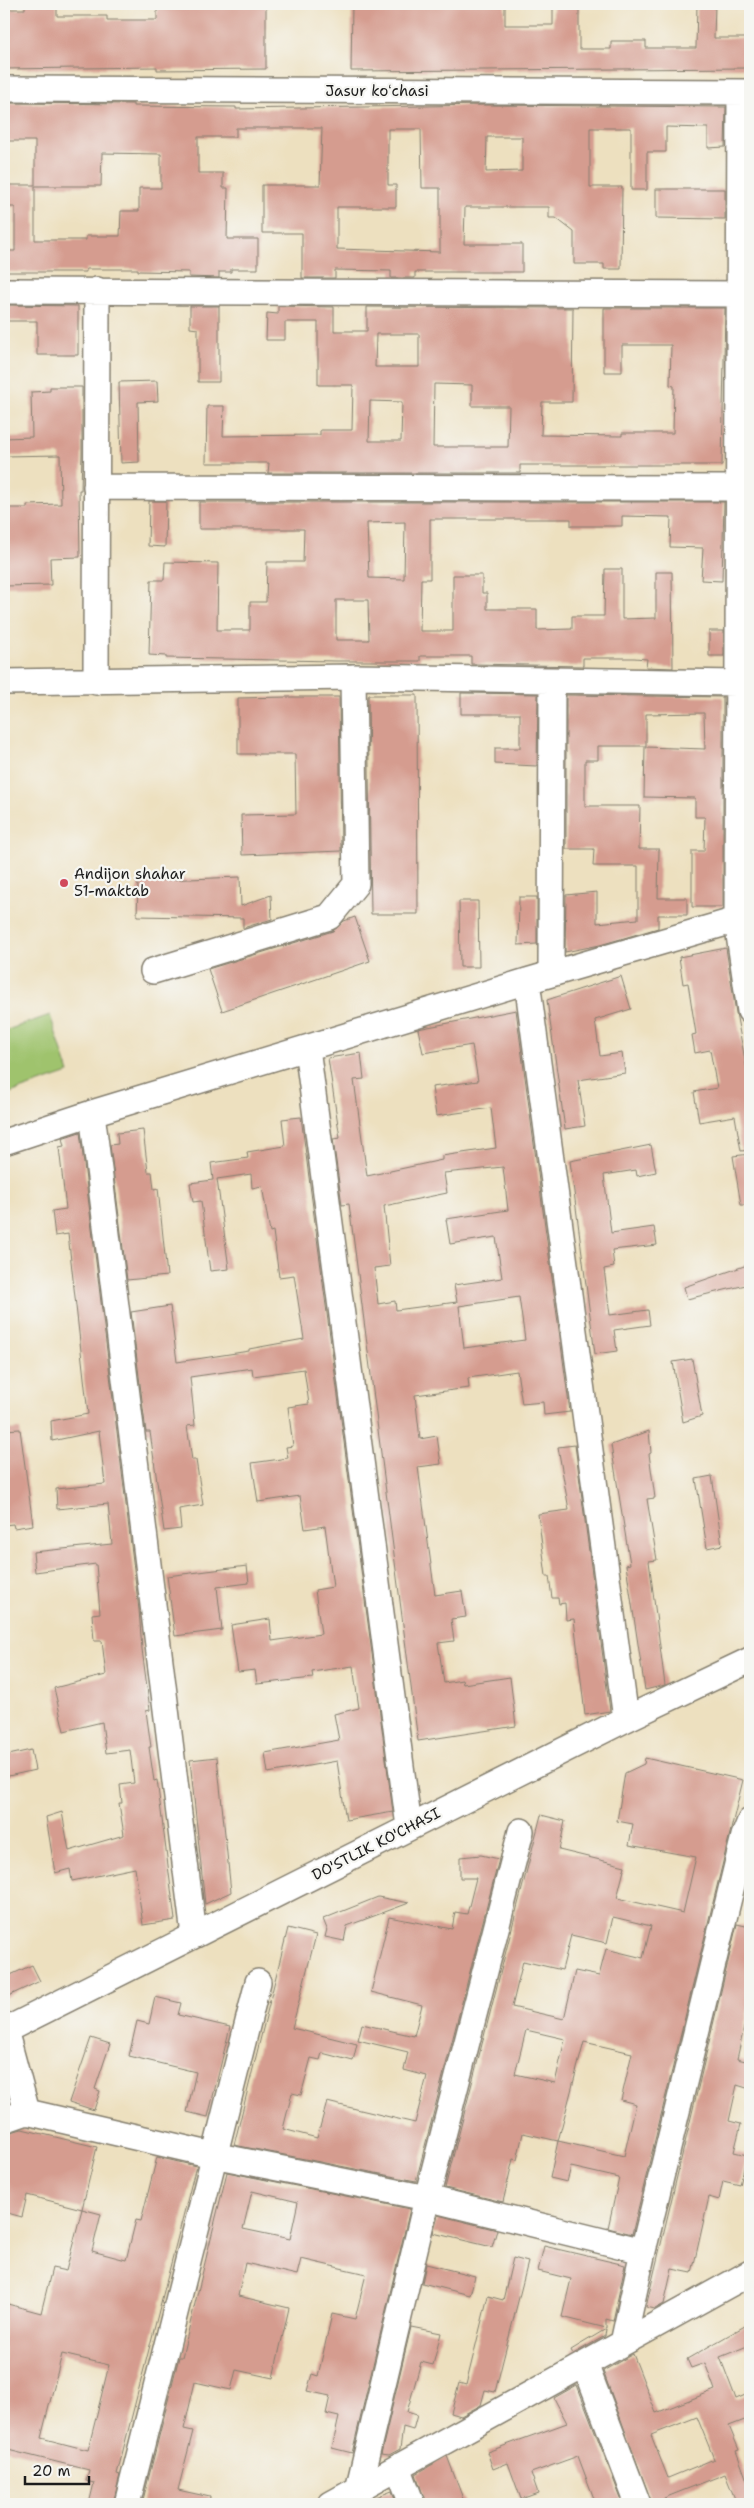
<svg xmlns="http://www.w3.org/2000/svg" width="754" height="2508" viewBox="0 0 754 2508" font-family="'Shantell Sans',sans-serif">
<rect width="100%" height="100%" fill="#f6f6f2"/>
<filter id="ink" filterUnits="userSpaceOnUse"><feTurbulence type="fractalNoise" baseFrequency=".02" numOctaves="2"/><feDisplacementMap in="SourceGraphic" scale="10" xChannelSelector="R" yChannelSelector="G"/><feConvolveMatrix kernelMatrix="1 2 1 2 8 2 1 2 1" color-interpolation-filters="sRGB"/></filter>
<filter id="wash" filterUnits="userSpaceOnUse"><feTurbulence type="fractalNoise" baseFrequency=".0096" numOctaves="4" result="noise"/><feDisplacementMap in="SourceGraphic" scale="20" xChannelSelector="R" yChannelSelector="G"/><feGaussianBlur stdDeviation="1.12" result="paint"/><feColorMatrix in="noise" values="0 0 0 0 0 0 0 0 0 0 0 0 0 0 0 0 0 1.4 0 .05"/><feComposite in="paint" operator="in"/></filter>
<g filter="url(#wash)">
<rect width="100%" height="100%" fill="#ede0bf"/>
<path fill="#9fc36d" stroke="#5e7044" d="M50 1015 69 1073 4 1095V1031Z"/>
<g id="blocks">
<path fill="#d59c8f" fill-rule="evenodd" d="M25 4H57V16H107V20H157V4H266V69L157 70V67L4 69V9H25Z
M352 4H505V25H553V4H579V49H611V41H646V48H696L697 4H715L714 38H750V68L351 71Z
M4 103 133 104V106L236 107V109L487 105 726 107 725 147 708 148V128L666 127V152H647V190H631V128H590V187H622L621 269H604V264H574V232L556 218H549V207H465L464 244H522V272H415V278H391V271L335 270V278H302V233H262V185H320L322 128H236V137H198V173H223V188H228L227 239H258V269H231V272H219V278L189 277V272L138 271V269H86V272H4V251H15V207H4V185H35V141H4ZM388 129H421L422 188H440V252L337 249V207H396V185H388ZM487 137H522V171L486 172ZM102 153 161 154V188H139V211H121L120 236H86V240H35V186H101Z
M656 189H725V219L656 218Z
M4 305 78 306V355H37V321H4Z
M190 306H219V382H198V329L190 328Z
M278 306 334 307V331H367V307L573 308 572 402H542L541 435 622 436V433H673L674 386 670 385 671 345H622V372H604V308H725L722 465H520V473H268L269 463H206L207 406H224L223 436 320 435V430H352L353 385H318V322H285V340H266L267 313 278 314ZM376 334H419V367H375ZM434 384 472 385V406H509L508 447H433ZM370 401 402 402 401 441H369Z
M157 381 158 401 138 402 139 462 121 463 119 382Z
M50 387H82V453L81 490H79L80 557 50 558 51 585 4 586V508H27V505L61 504 60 455 4 456V438L32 437 31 392 50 391Z
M149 501H166L165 547 148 546Z
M199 502H724L722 581 701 580 703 548 670 547 671 517 622 516V526H571V519H430V579H421L420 631H453V575H482V593H487V609H537V630L572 629V616H604L605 569H622V619L656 618V572H672L673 668 646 667 647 659 634 658H583V666L471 664V656H420V661H336L166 658V656L149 655 151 580H164L165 562 218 563 217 630H250V602H266L267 562H303L304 529H199ZM405 522 404 579 369 578 367 523ZM336 600H368L369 640H336Z
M709 631H724V656H709Z
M461 693 538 694 537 766 495 764V748H520V714H461Z
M369 695H417L418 914H371L368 697Z
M566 695 723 697V907H692V851H704L705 817H695V798L644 797 645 747 705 749 704 713 646 714V746H598V760H585V806H640L639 849H659L658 898H687V915H658V928L600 945 565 952 566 895 597 892V923L638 919V866H593L594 849H566Z
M288 697H339L341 851 242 855 241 815 296 814 295 754H238V698Z
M240 877 241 906 271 895 272 919 243 928V918L137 916 138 881Z
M519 897H537V944L518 945Z
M459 901H478L479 967H460Z
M355 917 370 961 222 1011 208 969 333 931 344 921Z
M726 948 736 1013 750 1086V1150L741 1151 735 1116 699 1122 694 1092 717 1088 710 1050 695 1053 692 1035 696 1034 688 983 683 984 679 957Z
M621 976 631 1009 595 1020 600 1056 622 1053 625 1073 578 1080 585 1126 565 1129 547 1000Z
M516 1010 570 1412 544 1415 543 1402 522 1404 517 1371 468 1378 469 1388 415 1395 420 1439 437 1436 441 1464 418 1467 435 1595 462 1591 466 1617 451 1619 454 1641 438 1643 444 1683 462 1680 463 1684 510 1677 516 1726 418 1741 349 1204 342 1205 333 1139 340 1138 328 1058 361 1053 364 1079 354 1080 367 1176 442 1160V1156L496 1148 491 1108 436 1116 432 1087 478 1081 472 1045 423 1053 418 1029ZM503 1167 508 1210 446 1219 450 1244 496 1237 502 1278 454 1285 457 1302 396 1310 395 1301 378 1304 374 1268 390 1266 384 1206 447 1193 444 1173ZM519 1297 525 1340 464 1348 459 1306Z
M301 1117 393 1812 346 1820 337 1761 268 1773 265 1753 339 1740 334 1714 359 1708 353 1666 312 1672 313 1678 257 1684 255 1670 238 1672 231 1625 270 1619 272 1641 321 1634 315 1590 333 1587 325 1526 305 1529 300 1496 258 1502 252 1463 288 1458 286 1447 293 1446 288 1407 309 1404 304 1369 253 1376 252 1368 190 1377 195 1425 187 1426 192 1460H196L203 1505 179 1509 181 1529 164 1531 150 1432H146L131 1312 170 1306 177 1362 249 1351V1349L304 1339 294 1275 279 1277 273 1231 270 1232 262 1186 252 1188 251 1174 217 1179 229 1269 210 1271 201 1201 193 1202 190 1183 213 1180 211 1163 248 1158 247 1152 285 1146 282 1119Z
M143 1130 148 1172H152L154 1189 158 1188 167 1276 127 1280 110 1145 118 1144 117 1133Z
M80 1132 139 1610 142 1649 150 1710 146 1711 151 1747H149L154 1781 157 1780 175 1920 143 1925 135 1868 72 1881 70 1869 55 1873 46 1817 62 1812 69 1851 124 1835 119 1803H122L120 1785 134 1783 130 1750 106 1753 102 1722 64 1731 54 1688 106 1675 102 1641H94L92 1614 100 1613 96 1564 35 1572 33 1552 112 1544 108 1504 57 1509 56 1489 105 1484 99 1431 52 1441 51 1421 88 1414 68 1234 55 1236 52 1211 66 1209 59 1147 64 1146 62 1138Z
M651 1145 656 1172 637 1176 636 1170 604 1175 611 1233 654 1227 657 1245 612 1250 614 1267 604 1269 610 1315 648 1310 650 1325 614 1330 617 1351 595 1354 570 1161Z
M750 1154V1205H741L733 1156Z
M750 1264V1284L687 1299 684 1287Z
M692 1359 702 1416 683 1422 673 1362Z
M20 1429 33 1525 14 1528 13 1524 4 1525V1430Z
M649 1431 651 1453 649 1454 655 1498 647 1499 657 1560 649 1561 665 1685 645 1690 626 1565 630 1564 611 1445Z
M575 1445 610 1711 585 1715 574 1619 566 1620 565 1603 559 1604 558 1598H552L549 1576H546L538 1514 569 1510 558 1447Z
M712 1476 722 1545 707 1548 696 1479Z
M247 1566 249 1583 217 1587 222 1630 175 1636 167 1576Z
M31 1750 35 1770 4 1777V1756Z
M217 1757 231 1892 205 1904 190 1760Z
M645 1758 743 1780 632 2234 608 2228 619 2178 571 2167 567 2182 550 2178 558 2141 523 2133 517 2160 513 2159 503 2202 445 2188 541 1815 565 1821 559 1850 625 1866 617 1898 683 1913 696 1857 629 1845 633 1824 617 1821 625 1773 644 1764ZM613 1917 651 1926 643 1958 606 1949 599 1976 575 1971 564 2019 512 2007 523 1961 562 1970 571 1935 607 1943ZM526 2030 565 2039 555 2083 515 2074ZM584 2042 632 2053 621 2100 636 2104 624 2156 558 2141Z
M481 1855 499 1859 416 2181 234 2145 288 1928 316 1935 292 2028 357 2044 353 2061 322 2053 320 2060 311 2058 301 2095 292 2093 283 2129 317 2138 327 2102 415 2123 427 2076 404 2070 408 2052 358 2040 362 2024 414 2036 422 2005 371 1992 389 1917 452 1929 455 1912 467 1914 476 1878H460V1857Z
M378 1897 409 1903 347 1926 344 1941 325 1937 327 1929 323 1919Z
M737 1924 750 1927V2001L737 2059 750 2062V2089L737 2085 729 2121 741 2124 734 2152 747 2155 740 2185 723 2181 719 2200 709 2197 692 2273 672 2269 664 2304 655 2309 646 2307Z
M32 1965 40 1981 4 1998V1978Z
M155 1997 181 2003 178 2015 230 2027 208 2117 187 2112 196 2072 129 2056 137 2021 149 2024Z
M91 2038 110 2044 95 2089 100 2091 94 2110 69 2102Z
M22 2129 97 2147 82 2209 27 2195 22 2217 4 2212V2134Z
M157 2157 196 2166 117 2474 120 2475 113 2504H89L94 2483 86 2481 89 2470 4 2449V2303L41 2313 52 2268 66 2271 82 2209 101 2214 92 2251 126 2260 136 2220 141 2221ZM62 2354 109 2365 88 2450 41 2438Z
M227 2172 410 2209 352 2453 332 2448 339 2417 326 2414 330 2396 307 2391 312 2374 318 2376 332 2314 355 2319 366 2274 301 2259 297 2275 245 2263 238 2296 289 2308 273 2378 236 2370 231 2390 195 2382 184 2429 193 2431 178 2490 210 2497 209 2504H142L179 2357H182ZM252 2191 298 2202 290 2239 243 2229Z
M438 2215 497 2230 492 2247 433 2233Z
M544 2246 625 2265 613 2321 606 2319V2328L562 2317 571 2279 538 2271Z
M513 2258 528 2262 495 2392 485 2390 481 2405 461 2416 451 2413 459 2383 466 2385 488 2296 503 2300Z
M426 2264 475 2276 470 2295 422 2283Z
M750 2323V2345L720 2357 736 2399 750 2393V2418L729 2426 739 2450 736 2451 750 2488V2504H737L725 2474 664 2498 666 2504H652L603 2371 633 2354 656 2413 715 2390 705 2363 691 2368 687 2359ZM697 2417 714 2459 668 2478 651 2435Z
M411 2327 441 2333 433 2365 421 2362 407 2412 417 2415 413 2430 403 2427 400 2449 389 2455 381 2454Z
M606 2329 605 2336 573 2354 571 2350Z
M577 2385 623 2504H596L578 2456 531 2473 538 2493 521 2499 508 2463 493 2469 487 2452 567 2423 554 2398Z
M447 2456 465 2504H426L416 2474Z
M392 2491 397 2504H362L368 2500Z"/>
</g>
</g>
<g filter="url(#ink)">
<use href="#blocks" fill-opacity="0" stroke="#847e6e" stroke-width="1"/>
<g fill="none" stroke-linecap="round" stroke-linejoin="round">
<g stroke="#847e6e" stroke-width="28">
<path id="minor" d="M4 89 750 92
M740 93 737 921 750 1011
M4 291 741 294
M96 487 737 488
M4 682 353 677 736 683
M96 682 97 290
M153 971 329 917 356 884 353 677
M551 974 552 681
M527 981 626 1719
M307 1048 409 1827
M92 1113 194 1935
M4 1142 92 1113 527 981 750 916
M5 2030 27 2112
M4 2031 626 1719 750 1660
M4 2120 27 2112 213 2155 427 2198 643 2251
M623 2343 643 2251 744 1836 750 1821
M585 2364 638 2504
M398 2467 412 2504
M358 2490 427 2198 521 1831
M127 2504 258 1982
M331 2504 750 2273"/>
</g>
<use href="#minor" stroke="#fff" stroke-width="25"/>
</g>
</g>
<circle fill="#d1495b" stroke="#f6f6f2" stroke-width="2" cx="64" cy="883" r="5"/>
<g text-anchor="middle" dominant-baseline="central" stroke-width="4.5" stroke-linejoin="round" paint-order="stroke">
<g font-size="15" fill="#1c1c1c" stroke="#f6f6f2">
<text x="377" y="91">Jasur koʻchasi</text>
<text transform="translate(376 1844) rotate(-27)">DO'STLIK KO'CHASI</text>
</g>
<g font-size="15" fill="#1c1c1c" stroke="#f6f6f2" text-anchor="start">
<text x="74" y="874">Andijon shahar<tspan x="74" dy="17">51-maktab</tspan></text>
</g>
</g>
<rect width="754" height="2508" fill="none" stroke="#f6f6f2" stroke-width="20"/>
<path d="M25 2476v8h64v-8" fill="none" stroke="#1c1c1c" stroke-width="2.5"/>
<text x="32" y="2476" font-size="15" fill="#1c1c1c" stroke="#f6f6f2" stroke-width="4" paint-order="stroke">20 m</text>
</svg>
